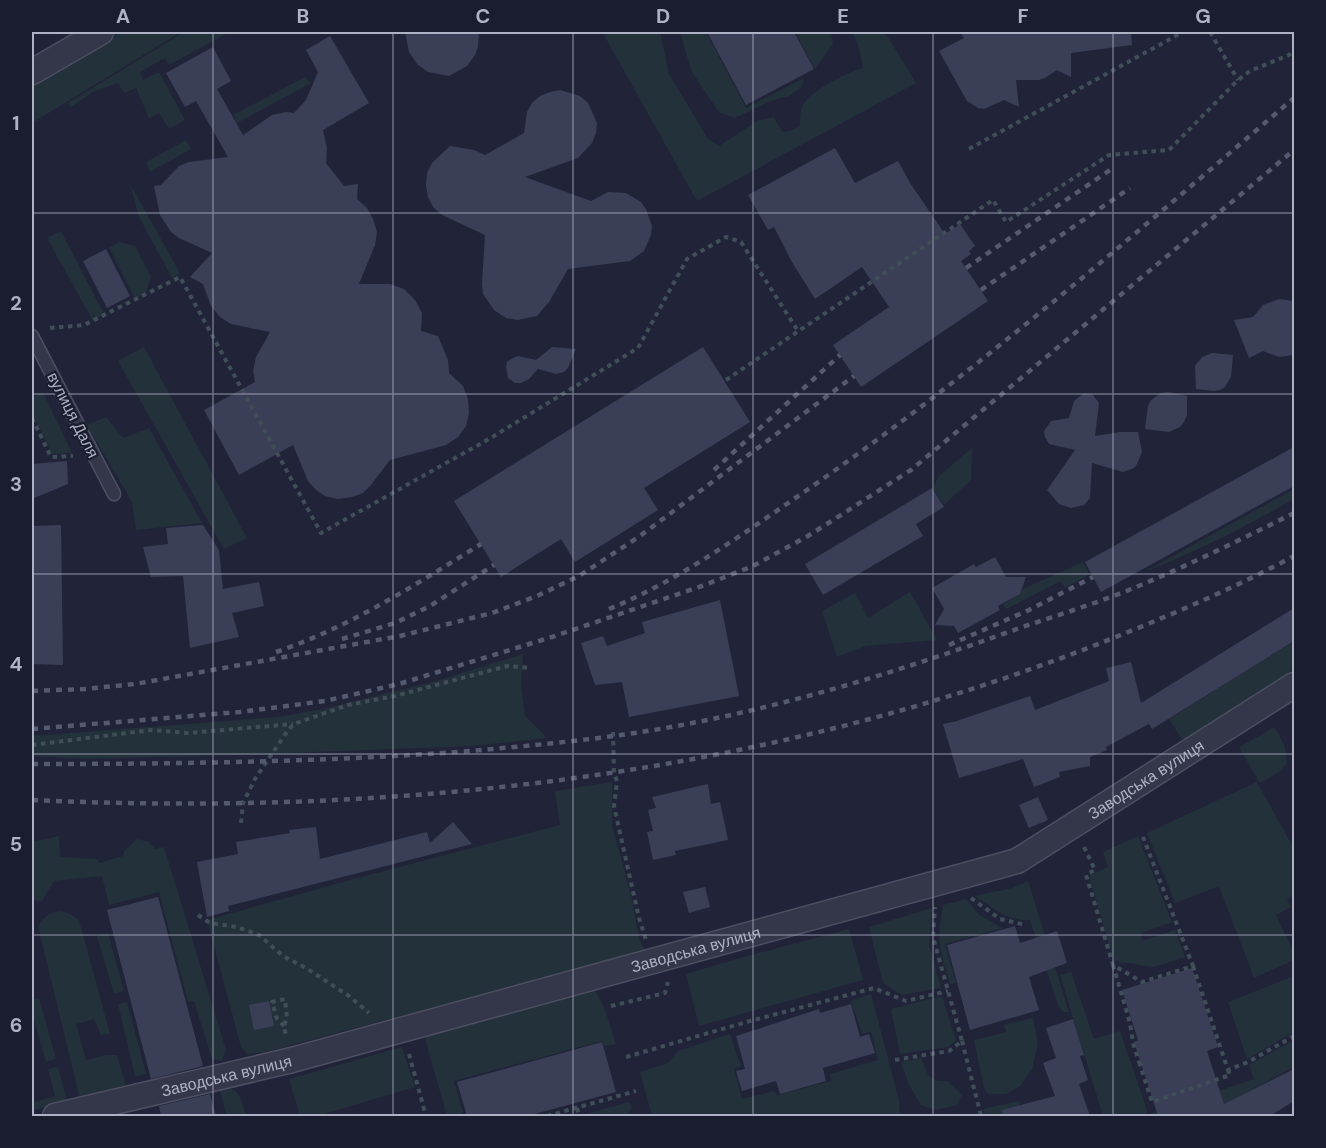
<svg xmlns="http://www.w3.org/2000/svg" width="1326" height="1148" viewBox="0 0 1326 1148" font-family="'DM Sans',sans-serif">
<rect width="100%" height="100%" fill="#212439"/>
<path fill="#23313a" d="M121 32H181L32 123V86Z
M184 32H230L169 65 165 58 140 72 143 80 159 72 185 120 169 129 159 113 149 118 136 88 124 93 118 83 93 92 71 107 68 103Z
M611 32H660L669 74 708 139 719 146 757 121 774 117 782 132 793 130 800 125C800 121 800 115 801 110 806 92 846 73 863 68L859 47 852 32H885L916 83 697 201 604 35Z
M680 32H706L746 108 804 78 802 87 789 96 770 101 735 118 719 112 701 86 691 70Z
M795 32H831L833 44 815 69Z
M305 77 311 83 237 123 233 115Z
M186 140 191 149 150 172 146 162Z
M130 184 180 273 172 278 139 217Z
M61 231 104 314 93 321 47 238Z
M119 242 135 246 151 277 146 292 135 299 109 248Z
M144 347 247 538 224 549 118 361Z
M43 392 72 453 52 454 32 413V397Z
M106 417 123 438 149 428 202 523 136 530 132 502 87 425Z
M972 448 971 480 944 505 933 488 939 476Z
M1294 489V499C1246 526 1196 552 1144 572Z
M1083 562 1090 574 1065 588 1061 581 1006 609 1003 604 1017 596 1016 592Z
M910 592 937 640 865 646 837 657 822 611 855 593 868 618Z
M1294 641V669L1183 741 1169 719Z
M523 654 521 685 525 716 547 738 473 746 237 755 83 759 32 756V736L278 717 323 709 440 680Z
M1275 727 1285 747 1287 763 1281 771 1260 783 1239 747Z
M612 782V826L631 894 639 938 645 951 265 1052 247 1054 241 1047 207 920 350 880 560 825 555 791Z
M1257 782 1294 849V895L1287 900 1291 907 1276 915 1294 953V960L1254 978 1219 886 1175 903 1147 833Z
M59 836 60 857 97 859 99 863 123 856 124 851 137 839 149 842 155 849 164 847 226 1050 222 1061 212 1059 194 1001 188 1002 159 892 109 905 102 876 54 881 42 901 32 900V842Z
M1138 836 1172 922 1141 933 1142 941 1175 930 1185 957 1154 967 1114 961 1089 876 1108 867 1103 852Z
M1028 881 1069 1012H1063L1058 1005 1030 920C1009 922 993 908 975 896L1012 888Z
M966 899 979 915 1003 928 945 944 956 983 950 984C940 950 936 941 943 905Z
M932 908 929 945 941 988 902 995 883 983 869 927Z
M61 911 70 914 79 920 110 1034 101 1035 94 1019 76 1024 86 1060 106 1055H117L126 1086 80 1099 38 926C44 916 49 913 61 911Z
M849 929 863 980 699 1026 686 974 740 958Z
M108 933 124 991 114 994 97 936Z
M1071 972 1094 1039 1120 1031 1148 1113 1138 1116H1103L1060 975Z
M1294 976V1032L1247 1059 1228 1002Z
M595 990 605 1010 616 1044 604 1046 602 1041 454 1081 464 1116H447L424 1035Z
M871 994 899 1100 900 1114 890 1116H652L640 1072 668 1063 678 1051 730 1034 741 1066 734 1069 742 1099 774 1091 777 1095 831 1081 830 1074 878 1060 871 1032 862 1034 851 1001Z
M942 996 956 1040 948 1047 900 1054 891 1009Z
M39 998 56 1059 46 1062 32 1013V1000Z
M127 1002 146 1074 135 1076 118 1004Z
M1033 1018 1038 1043 1032 1069 1020 1086 1006 1094H988L984 1088 974 1040 1006 1032 1004 1025Z
M1294 1040V1067L1202 1116H1183L1180 1111 1167 1116H1151L1150 1114 1254 1079 1249 1065Z
M402 1047 415 1087 327 1113V1116H300L289 1079Z
M921 1058C928 1074 928 1082 947 1081L962 1095 957 1105 936 1110 921 1105 909 1085 901 1062Z
M58 1067 67 1101 32 1111V1103L55 1096 48 1069Z
M218 1085C241 1088 240 1097 246 1116H227Z
M1019 1101 1023 1116H985L983 1109Z
M629 1102 632 1107 627 1116H587L586 1114Z"/>
<path fill="#3a3e57" d="M405 32H479L478 47 475 55 467 66 449 76 428 72 417 64 409 52Z
M707 32H794L814 69 746 105Z
M960 32H1131L1132 45 1071 53V77L1057 70 1045 78 1039 80H1016L1019 107 1004 100 984 109 978 108 967 101 939 51 964 38Z
M330 36 369 103 323 130 327 148 326 163 344 186 358 184 357 199 367 208 373 219 377 232 375 245 359 284H390L404 289 415 300 422 313 421 331 438 336 448 360 449 373 463 386 468 399 469 413 466 426 458 437 446 445 390 460 371 485 363 493 352 497 338 499 325 496 316 490 308 481 293 445 239 475 204 410 255 382 253 371 256 357 270 332 231 324 220 317 211 306 203 284 190 277 212 253 179 238 171 232 160 215 154 186 161 185 179 166 189 162 228 157 196 101 185 107 166 73 213 47 231 81 217 89 243 135 272 115 286 112 294 113 306 100 318 72 306 50Z
M560 90 580 96 588 103 597 123 596 133 592 143 578 158 525 177 591 201 608 192 626 193 641 202 646 209 652 226 651 235 644 251 630 261 568 269 549 302 537 316 518 320 506 318 494 310 483 294 482 284 485 235 442 215 433 207 428 197 426 185 427 173 432 163 450 146 474 150 485 155 524 133 527 112 532 103 540 96 550 92Z
M835 148 855 183 898 161 910 183 945 234 960 224 975 246 969 251 971 254 961 261 988 301 861 387 833 345 889 307 862 267 815 299 792 262 774 227 768 230 748 195Z
M106 249 130 296 107 308 83 261Z
M1279 299 1294 301V355L1279 357 1263 351 1249 358 1234 320 1253 317 1263 305Z
M552 347 576 349 568 368 564 372 556 374 538 369 529 379 521 383H515L508 378 506 367 507 362 513 358 518 356 536 360Z
M703 347 750 422 644 488 658 510 575 562 561 539 501 577 454 501Z
M1212 353 1233 355 1231 377 1225 387 1220 390 1214 391 1196 389 1195 366 1202 357Z
M1168 392 1187 396V415L1184 422 1180 427 1169 432 1145 429 1148 406 1151 400 1161 393Z
M1084 393 1093 395 1099 403 1095 436 1120 432H1138L1142 452 1137 464 1134 468 1123 472 1092 463 1090 498 1084 505 1071 508 1059 504 1047 490 1075 450 1049 444 1045 437 1044 431 1051 421 1069 418 1074 401Z
M1294 447V486L1101 592 1085 562Z
M67 461 68 484 32 499V464Z
M932 488 944 507 916 524 923 536 823 595 805 564Z
M61 525 63 665 32 664V526Z
M203 525 219 550 223 589 259 582 264 606 232 613 239 637 190 648 183 576 151 577 143 547 168 544 166 528Z
M995 557 1006 577H1026L1020 594 998 606 1000 610 958 633 954 626 935 625 944 609 932 588 974 564 976 567Z
M720 600 739 696 629 717 622 682 595 685 581 643 603 636 607 646 645 633 642 622Z
M1294 608V641L1152 729 1149 724 1106 747 1107 750 1090 757V766L1059 772 1060 777 1034 787 1023 759 959 778 943 724 957 721 1030 696 1035 710 1109 681 1106 668 1131 662 1141 703Z
M708 784 711 804 720 802 728 840 675 851 676 855 653 860 647 832 653 831 648 810 656 808 652 797Z
M1038 797 1048 820 1029 828 1019 805Z
M453 822 472 844 228 906 229 911 207 917 197 862 238 854 236 842 290 833 289 830 316 827 320 859 427 832 430 843Z
M705 887 710 907 689 913 683 892Z
M158 897 203 1066 151 1079 107 910Z
M1015 926 1020 943 1057 931 1067 963 1029 977 1039 1010 970 1030 947 945Z
M1192 968 1218 1047 1207 1051 1224 1104 1294 1069V1101L1270 1116H1158L1134 1042 1138 1040 1122 990Z
M269 1001 274 1026 254 1030 249 1005Z
M851 1004 860 1037 869 1034 875 1053 823 1068 826 1081 780 1094 776 1081 742 1091 736 1071 745 1069 736 1036 819 1009 820 1013Z
M1073 1019 1084 1055 1080 1056 1088 1080 1079 1084 1090 1116H1003L1002 1110 1055 1096 1043 1063 1056 1058 1046 1028Z
M602 1042 616 1092 527 1116H467L457 1082Z
M210 1094 216 1116H161L159 1106Z"/>
<g fill="none" stroke-linecap="round" stroke-linejoin="round">
<g stroke="#4c4f61" stroke-width="15">
<path id="lane" d="M32 336 114 494"/>
</g>
<g stroke="#4c4f61" stroke-width="27">
<g id="street">
<path d="M32 72 101 32"/>
<path id="s1" d="M55 1116 292 1060 1017 861 1294 685"/>
</g>
</g>
<path stroke="#404e57" stroke-width="4" stroke-dasharray="4.5 4.5" stroke-linecap="butt" d="M1210 32 1238 80
M969 149 1183 32
M50 328 84 325 180 277 321 533 489 439 638 348 687 259 726 237 741 242 798 331
M726 380 993 200 1006 222 1109 155 1169 150 1238 80 1250 71 1289 55 1294 51
M32 418 51 457 73 456
M613 732 614 773 617 781 614 806 639 918 646 940
M32 745 151 730 188 733 293 724
M241 823 243 803 255 779 288 730 294 724 348 705 395 696 507 666 530 668
M1084 847 1095 870 1086 875 1113 965 1142 982 1193 966 1143 837
M971 898 1000 919 1026 925
M198 915 210 923 237 927 259 935 283 956 306 968 349 996 369 1013
M1113 965 1130 1023 1133 1043 1139 1062
M1193 966 1228 1070 1248 1062 1294 1036
M611 1006 665 993 668 982
M284 1026 277 1019 272 1002 285 999 287 1018 284 1026 286 1036
M962 1041 981 1116
M409 1054 426 1116
M626 1057 743 1023 874 988 906 1001 948 991
M895 1060 949 1051 962 1041 933 937 935 907
M1139 1062 1152 1102 1230 1075 1228 1070
M577 1108 579 1116
M547 1116 636 1091"/>
<use href="#lane" stroke="#343749" stroke-width="12"/>
<use href="#street" stroke="#343749" stroke-width="24"/>
<path stroke="#565a70" stroke-width="4.5" stroke-dasharray="6 6" stroke-linecap="butt" d="M966 268 1113 168
M981 290 1130 188
M714 470 840 355
M609 609C680 580 744 533 807 490 978 371 1136 233 1294 98
M342 639 395 623 430 606 494 565
M949 645 1029 610 1093 577
M276 652C350 627 415 585 481 544
M32 691 85 689 135 684 400 636 492 613 537 596 579 576 640 536 854 376
M32 729 240 712 325 701 399 684 552 637 702 586 753 566 808 536 911 470 1294 150
M32 764C178 764 324 762 470 751 537 745 605 739 671 727 788 706 900 671 1011 631 1054 616 1099 603 1141 585 1193 563 1244 538 1294 513
M32 800C405 817 780 775 1128 632 1185 609 1240 585 1294 556"/>
</g>
<path fill="none" stroke="#afb1c5" stroke-width="1.5" stroke-opacity="0.55" d="M213 32V1116M393 32V1116M573 32V1116M753 32V1116M933 32V1116M1113 32V1116M32 213H1294M32 394H1294M32 574H1294M32 754H1294M32 935H1294"/>
<g text-anchor="middle" dominant-baseline="central" stroke-width="4.5" stroke-linejoin="round" paint-order="stroke">
<g font-size="16" fill="#afb1c5" stroke="#1a1d2e">
<text transform="translate(73 415) rotate(63)">вулиця Даля</text>
<text stroke="none"><textPath href="#s1" startOffset="1148">Заводська вулиця</textPath></text>
<text stroke="none"><textPath href="#s1" startOffset="662">Заводська вулиця</textPath></text>
<text stroke="none"><textPath href="#s1" startOffset="176">Заводська вулиця</textPath></text>
</g>
</g>
<rect width="1326" height="1148" fill="none" stroke="#1a1d2e" stroke-width="66"/>
<rect x="33" y="33" width="1260" height="1082" fill="none" stroke="#afb1c5" stroke-width="2"/>
<g font-size="20" text-anchor="middle" font-weight="bold" fill="#afb1c5">
<text x="123" y="23">A</text>
<text x="303" y="23">B</text>
<text x="483" y="23">C</text>
<text x="663" y="23">D</text>
<text x="843" y="23">E</text>
<text x="1023" y="23">F</text>
<text x="1203" y="23">G</text>
<text x="16" y="130">1</text>
<text x="16" y="310">2</text>
<text x="16" y="491">3</text>
<text x="16" y="671">4</text>
<text x="16" y="851">5</text>
<text x="16" y="1032">6</text>
</g>
</svg>
